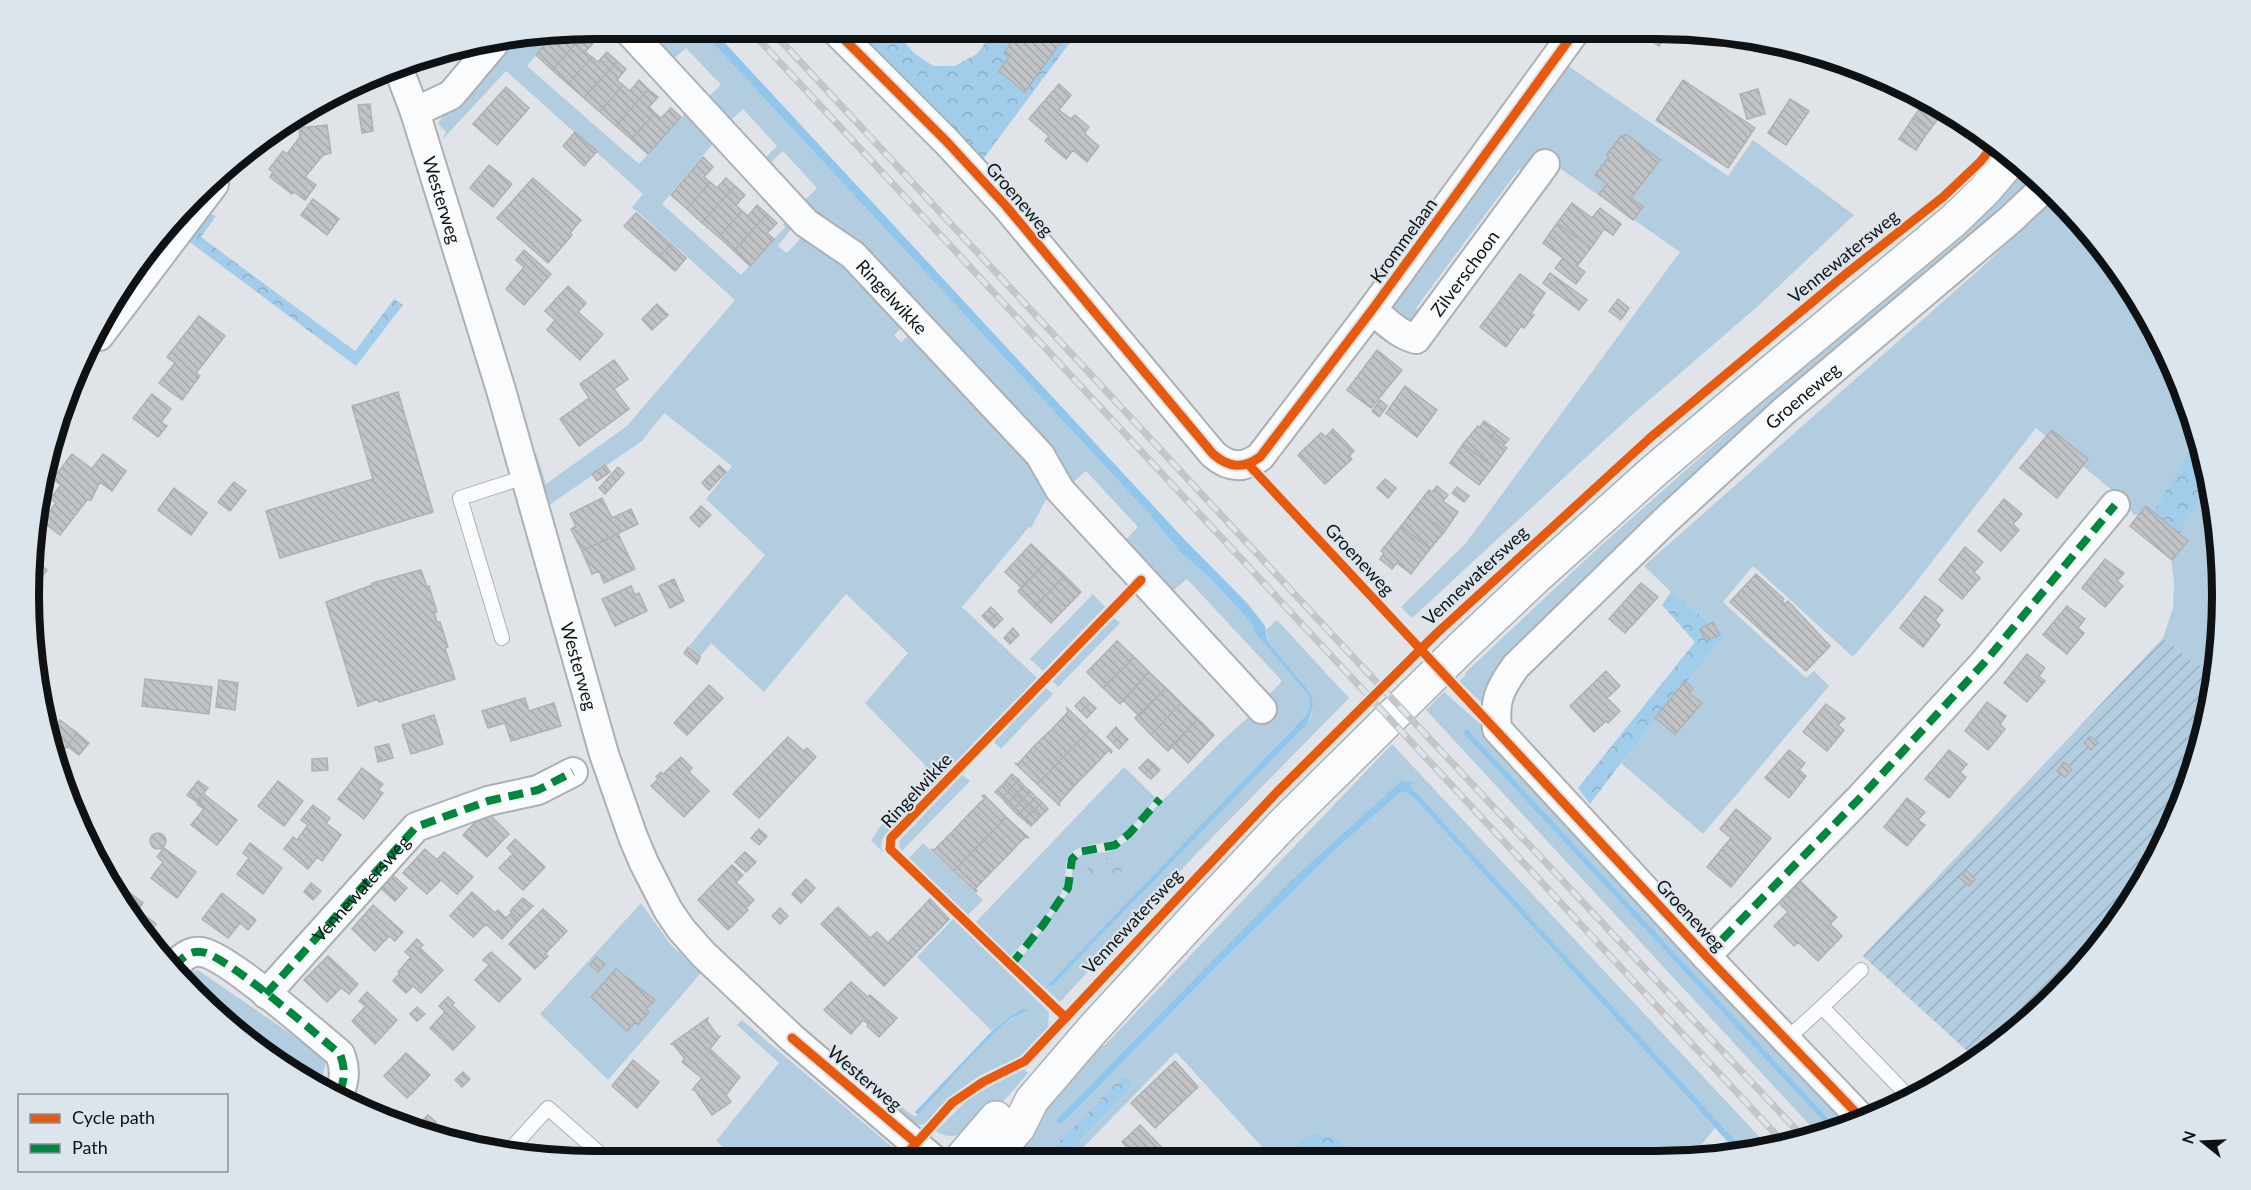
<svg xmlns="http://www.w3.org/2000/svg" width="2251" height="1190" viewBox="0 0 2251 1190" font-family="Lato,sans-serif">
<defs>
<pattern id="forest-crowns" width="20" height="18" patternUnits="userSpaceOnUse" patternTransform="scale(1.5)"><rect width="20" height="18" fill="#a1ccea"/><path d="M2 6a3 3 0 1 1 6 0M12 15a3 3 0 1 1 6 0" fill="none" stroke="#89aec8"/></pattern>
<pattern id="park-crowns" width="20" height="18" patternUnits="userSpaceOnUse" patternTransform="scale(1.5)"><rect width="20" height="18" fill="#b3cde0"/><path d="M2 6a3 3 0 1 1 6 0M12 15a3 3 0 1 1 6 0" fill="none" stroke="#99afbf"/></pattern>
<pattern id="garden-furrows" width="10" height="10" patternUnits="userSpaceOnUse" patternTransform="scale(1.5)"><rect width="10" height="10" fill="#b3cde0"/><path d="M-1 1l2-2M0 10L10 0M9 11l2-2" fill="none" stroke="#99afbf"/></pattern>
<pattern id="building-back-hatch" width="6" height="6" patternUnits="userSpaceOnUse" patternTransform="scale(1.5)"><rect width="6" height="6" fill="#c1c4c7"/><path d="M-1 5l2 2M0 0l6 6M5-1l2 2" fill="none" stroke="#a5a7aa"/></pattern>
</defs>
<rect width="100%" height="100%" fill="#e0e4e8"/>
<path fill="#b3cde0" d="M669 29H700L1151 516 1181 553 1211 579 1252 624 1254 632 1308 693 1310 706 1307 714 1049 985 1051 987 1308 723C1329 685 1270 665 1266 630L1277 620 1349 698 1197 853 1060 1002 1018 963 1071 889 1073 861 1083 854 1107 852 1118 847 1134 836 1153 810 1226 737 1252 714 1256 717 1271 704 1266 698 1282 681 1187 579 1169 594 1155 579 1158 576 1139 555 1135 558 1122 543 1138 527 1086 471 1069 486 1050 451 863 249 857 243 818 219 802 203 817 188 783 151 768 165 763 160 777 146 743 109 728 123 706 99 721 85 686 48 671 61 658 48 674 34Z
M554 35 527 66 639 164 688 110 716 140 662 204 741 275 785 227 783 225 788 219 792 228 778 246 787 253 800 239 804 238 845 261 904 325 894 335 901 342 912 333 1031 460 1049 494 1031 528 1029 527 962 607 1037 678 882 839 881 847 883 852 871 841 879 828 925 777V765L865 703 908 653 846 594 764 692 711 643 700 657 689 646 765 555 706 499 732 466 664 413 642 441 545 508 530 460 536 453 546 484 627 426 735 300 632 207 643 194 506 71 442 140 446 132 438 124 440 120 508 43Z
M1567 65 1728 176 1753 140 1854 215 1758 306 1633 414 1412 618 1401 607 1466 543 1680 252 1541 155 1527 174 1519 169 1416 308 1422 314 1420 316 1405 321 1387 308Z
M2024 167 2040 182 1484 705 1459 681 1466 675 1465 673 1598 548 1758 406 1757 403Z
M2051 193 2082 222 2147 312 2193 413 2198 436 2148 521 2142 514 2134 515 2119 496 2036 428 1910 590 1853 657 1753 566 1723 602 1806 678 1814 671 1829 686 1703 834 1621 763 1725 635 1671 592 1644 566 1981 268 2042 211V200Z
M2209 484 2218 521 2221 632 2214 677 2163 638 2173 608 2174 583 2170 550Z
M1093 594 1105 607 1043 671 1030 659Z
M1114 618 1120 623 1058 687 1053 681Z
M1046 688 1053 694 1001 749 994 742Z
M1444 692 1486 729 1850 1124 1837 1128 1465 730 1464 734 1831 1130 1817 1133 1426 710Z
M1392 744 1768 1146 1746 1152 1409 786 1413 783 1402 780 1290 881 1057 1119 1063 1123 1220 963 1336 849 1401 792 1407 793 1416 800 1715 1128 1691 1157 1362 1158 1334 1136 1311 1133 1283 1158H1272L1176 1052 1072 1159H1062L1134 1085 1124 1075 1042 1159H1002L1047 1104 1102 1044 1104 1046Z
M1124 767 1156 798C1144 812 1131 832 1114 840 1101 846 1081 842 1071 854 1061 866 1069 879 1062 892 1048 917 1029 936 1010 957L976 922Z
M962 775 970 781 902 851 899 846 900 840Z
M923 843 983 900 968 915 909 858Z
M641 903 671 945 701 973 608 1080 540 1014Z
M953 919 1049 1012 1048 1028 1021 1056 979 1076 954 1094 925 1124 918 1125 909 1123 849 1068 914 1116 918 1115C944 1086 992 1025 1026 1012L1023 1010 1013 1014 992 1031 917 957Z
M198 970 327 1059 320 1086 194 995 182 978 185 974Z
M742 1020 898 1152 893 1159 865 1157 863 1159 738 1160 716 1141 779 1063 737 1025Z
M1024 1069 1028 1073C1011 1092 966 1154 936 1131L970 1097Z"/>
<path fill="url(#forest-crowns)" d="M846 29H893L914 53 933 66H955L977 54 995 29H1080L981 162Z
M207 213 216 216 201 237 355 351 394 299 403 305 356 366 183 237Z
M2198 436 2209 484 2170 550 2148 521Z
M1671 592 1725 635 1621 763 1590 804 1578 788 1695 642 1662 605Z
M1124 1075 1134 1085 1062 1159H1042Z
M1311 1133 1334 1136 1362 1158H1283Z"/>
<path fill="url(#park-crowns)" d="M1127 852 1125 871 1086 883 1088 863Z"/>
<path fill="url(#garden-furrows)" d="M2163 638 2214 677 2203 742 2164 846 2082 969 1977 1060 1863 956Z"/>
<path fill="#90c6ec" d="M700 29H712L1183 538 1248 604 1265 626 1267 638 1272 647 1306 687 1312 698 1313 707 1308 723 1051 987 1048 985 1307 714 1310 706 1308 694 1254 632 1252 624 1211 579 1181 553 1151 516Z
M1465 729 1468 730 1837 1128 1831 1130 1464 734Z
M1402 780 1408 782 1410 780 1413 783 1410 786 1746 1152 1739 1154 1416 800 1407 793 1401 792 1336 849 1220 963 1063 1123H1057V1119L1290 881Z
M1026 1008 1028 1010C1021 1015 1012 1017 1005 1024 973 1051 946 1085 918 1115L915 1112 992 1031 1013 1014Z"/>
<path fill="url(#building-back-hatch)" stroke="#adb1b4" stroke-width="1.5" d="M1029 29H1041L1047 33 1050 29H1053L1065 36 1025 92 1000 72H998L1009 57 1004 53 1015 37 1020 41Z
M1634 30H1664L1668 32 1659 46Z
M583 31 585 33 552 70 536 55 553 35H567Z
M585 33 595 41 585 52 592 57 568 84 552 70Z
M607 52 617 61 584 98 568 84 592 57 598 62Z
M617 61 626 69 617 80 623 85 600 112 584 98Z
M639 80 648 89 616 126 600 112 623 85 630 91Z
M1683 80 1755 128 1728 168 1656 120Z
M1059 84 1071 95 1059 110 1071 119 1075 115 1089 127 1085 132 1086 135 1099 146 1087 162 1073 150 1066 159 1045 141 1049 136 1029 119Z
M506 87 529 108 497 145 473 124Z
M648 89 658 97 649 107 655 113 631 139 616 126Z
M1758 89 1765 114 1747 119 1740 94Z
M1790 99 1809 111 1786 145 1768 133Z
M1926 99 1944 110 1930 130 1913 118Z
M370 104 373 131 362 133 358 105Z
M671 108 681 117 648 154 631 139 655 113 661 118Z
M1913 118 1930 129 1916 150 1899 139Z
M327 125 331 153 323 155 305 177 316 185 305 200 294 192 292 194 270 177 273 172 269 169 283 151 287 154 300 137 299 128Z
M575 132 597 151 584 166 563 146Z
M1626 134 1660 160 1631 198 1643 207 1633 220 1599 194 1607 184 1595 175 1609 157 1606 155 1622 135 1624 137Z
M703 157 713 167 704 177 710 182 687 209 671 195Z
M489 165 512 184 493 207 470 188Z
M533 178 581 220 570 233 572 235 548 263 497 218Z
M726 178 735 186 702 223 687 209 710 182 717 188Z
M735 186 745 195 736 205 742 211 719 237 702 223Z
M313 199 339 219 327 235 301 215Z
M1572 203 1592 218 1600 208 1621 224 1613 235 1604 229 1591 248 1557 223Z
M757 205 767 214 734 251 719 237 742 211 748 216Z
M636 213 671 244 659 257 624 226Z
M767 214 777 223 767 233 774 239 750 266 734 251Z
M1557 223 1591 248 1577 266 1585 272 1576 284 1555 268 1563 258 1543 243Z
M671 244 686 258 675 271 659 257Z
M524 250 551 274 524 305 506 289 524 267 516 260Z
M1550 273 1587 300 1579 310 1543 283Z
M1520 274 1545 293 1531 313 1534 315 1524 328 1521 326 1506 347 1480 327Z
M568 286 586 303 578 312 603 334 580 360 547 330 555 320 545 311Z
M1618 299 1629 308 1621 320 1609 311Z
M657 304 668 315 652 330 642 319Z
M199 316 225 336 196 373 200 376 182 400 159 383 175 363 167 357Z
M1377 350 1402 370 1371 408 1347 390Z
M614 360 628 379 614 389 629 409 579 446 560 419 589 398 580 384Z
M1405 386 1437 410 1417 437 1386 413Z
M398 392 433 512 280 558 266 511 373 479 352 406Z
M152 394 171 409 161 422 167 426 158 437 133 418Z
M1380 400 1387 406 1379 417 1372 411Z
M1484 421 1497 430 1492 436 1480 427Z
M1478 426 1507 448 1493 467 1463 444Z
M1333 429 1354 451 1349 456 1352 459 1325 484 1298 455 1321 433 1326 437Z
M1497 430 1509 439 1504 445 1492 436Z
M2052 430 2088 459 2057 498 2020 468Z
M1463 444 1493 467 1479 485 1450 463Z
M72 454 92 469 103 454 126 471 112 491 100 482 91 500H87L60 535 42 521 56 503 50 499 61 485 53 479Z
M605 465 610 472 597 481 592 474Z
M719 465 726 472 709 490 702 483Z
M618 467 624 473 605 494 599 488Z
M1385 479 1396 488 1388 498 1377 488Z
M234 482 246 491 230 511 218 502Z
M1437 486 1448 495 1443 501 1458 512 1445 531 1415 508 1429 490 1432 492Z
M1457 487 1469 496 1464 502 1452 493Z
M174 488 207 513 191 535 158 510Z
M602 498 612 518 631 509 638 524 582 551 571 529 576 526 570 514Z
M2004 499 2022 514 2013 524 2019 530 2001 551 1978 531Z
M701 506 711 515 699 527 690 518Z
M2146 506 2188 541 2172 560 2130 526Z
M1415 508 1445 531 1430 549 1401 526Z
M1401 526 1430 549 1411 574 1397 563 1392 569 1380 559 1384 553 1381 551Z
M618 534 635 569 604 583 599 571 592 574 582 551Z
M1031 544 1048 560 1022 588 1005 572Z
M1965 547 1983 562 1974 572 1980 578 1962 599 1939 580Z
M30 557 47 570 31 591 30 558Z
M2105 559 2124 573 2117 581 2123 586 2105 607 2082 588Z
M1048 560 1065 576 1034 607 1018 591Z
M421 570 427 587 429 586 437 612H434L437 622H440L448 647 445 648 455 679 379 702 378 699 358 706 326 602 372 585V583Z
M1756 574 1784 599 1782 601 1785 604 1788 601 1830 646 1806 671 1730 602Z
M1065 576 1081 592 1051 623 1034 607Z
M674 579 684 601 670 608 659 586Z
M1641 583 1658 597 1625 633 1609 619Z
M631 586 635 595 639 593 647 611 615 626 602 599Z
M1925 596 1943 610 1935 620 1940 625 1923 647 1900 628Z
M2067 606 2085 619 2078 628 2084 633 2067 654 2043 635Z
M991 607 997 613 988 622 982 616Z
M997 613 1003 619 994 628 988 622Z
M1713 622 1719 635 1706 641 1700 629Z
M1013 628 1019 635 1010 644 1004 638Z
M1117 641 1134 657 1103 688 1087 672Z
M688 647 700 657 697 664 684 653Z
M2027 654 2045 668 2039 676 2045 681 2027 702 2004 683Z
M1134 657 1149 672 1120 704 1103 688Z
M1606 671 1620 686 1607 698 1620 711 1608 723 1606 721 1594 732 1570 706Z
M1149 672 1166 688 1139 716 1123 700Z
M145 679 212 687 209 714 142 706Z
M219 680 238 683 235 710 216 707Z
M1685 681 1693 689 1689 693 1702 703 1675 734 1655 718Z
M709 685 723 698 687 735 674 723Z
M1166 688 1181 703 1151 735 1135 718Z
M1084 697 1090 703 1081 712 1075 706Z
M525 698 529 711 554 703 561 726 511 741 505 723 488 728 482 711Z
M1987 702 2006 716 2000 724 2005 729 1988 750 1965 731Z
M1090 703 1096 708 1087 718 1081 712Z
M1181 703 1198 719 1168 751 1151 735Z
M1826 704 1845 718 1838 725 1844 730 1827 751 1803 732Z
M1067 708 1090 730 1072 748 1052 729 1068 712Z
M434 715 443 744 411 754 402 725Z
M1198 719 1214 735 1188 763 1171 746Z
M60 720 77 733 64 750 56 744 52 731Z
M1116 727 1122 734 1113 743 1107 737Z
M1052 729 1072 748 1055 766 1034 746Z
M1090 730 1112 751 1111 753 1109 750 1092 768 1072 748Z
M77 733 89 743 79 755 67 746Z
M1122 734 1128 739 1119 749 1113 743Z
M2090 736 2098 743 2091 750 2084 743Z
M788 737 804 751 807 748 816 757 759 818 733 794Z
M389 744 393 758 378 762 375 747Z
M1034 746 1055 766 1037 784 1015 763 1018 764Z
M1072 748 1092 768 1075 785 1055 766Z
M1789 750 1805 763 1799 770 1806 776 1789 798 1765 778Z
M1949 750 1967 764 1960 772 1966 777 1949 798 1925 779Z
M681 757 692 768 689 772 709 791 684 817 651 786 658 779 656 777 661 772 663 774Z
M327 758 328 770 312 771V759Z
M1148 759 1154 764 1145 774 1139 768Z
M2064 762 2072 769 2065 777 2057 771Z
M1154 764 1160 770 1151 779 1145 774Z
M1055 766 1075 785 1059 803 1060 806 1037 784Z
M362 768 383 784 378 790 383 793 364 819 338 799Z
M1012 774 1019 780 1010 789 1004 783Z
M1019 780 1024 786 1016 795 1010 789Z
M198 781 208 788 197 802 187 795Z
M278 781 303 801 284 826 258 806Z
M1004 783 1010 789 1002 798 995 792Z
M1024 786 1030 791 1022 800 1016 795Z
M1010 789 1016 795 1007 804 1002 798Z
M1030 791 1036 797 1027 806 1022 800Z
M205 795 237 820 217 845 191 825 204 809 197 804Z
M984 795 1006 817 989 835 968 815 985 798 982 796Z
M1016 795 1022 800 1013 810 1007 804Z
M1036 797 1042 802 1033 811 1027 806Z
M1907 798 1925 812 1918 820 1925 825 1907 846 1884 827Z
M1022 800 1027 806 1018 815 1013 810Z
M1042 802 1048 809 1039 818 1033 811Z
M313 805 330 818 326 823 341 835 322 861 317 857 308 869 284 849 293 837 297 840 308 825 301 820Z
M1027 806 1033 811 1024 820 1018 815Z
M1736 809 1771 838 1731 887 1707 867 1731 838 1720 829Z
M486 811 509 834 487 857 463 835Z
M1033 811 1039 818 1031 826 1024 820Z
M968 815 989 835 971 853 951 833Z
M1006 817 1029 838 1025 837 1009 854 989 835Z
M759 829 767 836 759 845 751 838Z
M951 833 971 853 954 871 931 849 934 850Z
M150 841a8 8 0 1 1 16 0a8 8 0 1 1-16 0Z
M989 835 1009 854 991 872 971 853Z
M515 839 545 867 523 890 499 868 513 854 507 848Z
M250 843 282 868 263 894 237 874 249 858 243 853Z
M164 848 196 872 177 898 151 878 163 862 157 857Z
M425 849 437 860 444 852 473 877 457 894 441 880 427 894 403 873Z
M745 852 756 862 746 872 735 862Z
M971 853 991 872 975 889 977 891 976 892 954 871Z
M732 865 743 875 736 882 754 900 746 908 748 910 728 930 698 900Z
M1966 870 1975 879 1969 886 1959 877Z
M388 871 407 888 395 901 376 884Z
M1797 878 1837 917 1830 924 1842 936 1818 961 1798 942 1794 946 1774 926 1788 912 1775 899Z
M806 879 815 888 801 903 792 894Z
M311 883 321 891 313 900 304 892Z
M121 886 143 903 138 910 156 924 150 933 118 889Z
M472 892 495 913 498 910 506 918 511 913 519 920 502 939 486 924 473 937 450 916Z
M222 893 256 920 248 930 240 923 228 938 202 919Z
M523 898 533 906 519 920 510 911Z
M930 899 949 919 884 986 821 924 838 907 870 938 877 932 888 943Z
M373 905 403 932 395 941 389 936 375 951 352 929Z
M780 908 788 916 780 924 772 916Z
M543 909 567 931 545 954 548 956 535 969 509 944Z
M417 939 423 945 420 948 443 970 421 993 413 986 406 993 393 981 400 973 398 972 411 957 405 952Z
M491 952 521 979 499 1002 475 980 489 965 483 960Z
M328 956 358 984 349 994 341 988 327 1002 304 980Z
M596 957 605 964 598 972 590 965Z
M616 969 655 1000 646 1009 649 1012 638 1025 635 1022 627 1031 591 997Z
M851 982 868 997 870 995 897 1018 879 1037 867 1026 868 1024 863 1020 851 1034 824 1010Z
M367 992 397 1020 375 1044 352 1021 366 1006 359 1001Z
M448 997 454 1003 452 1005 475 1027 453 1050 430 1028 445 1012 439 1006Z
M417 1007 425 1014 417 1021 410 1014Z
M708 1018 707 1021 718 1036H720L710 1049 740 1077 726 1095 731 1102 712 1115 694 1089 692 1090 702 1078 682 1062 685 1059 674 1045 671 1044Z
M406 1053 430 1075 407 1098 384 1076Z
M633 1060 659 1082 637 1108 612 1086Z
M1175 1061 1198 1087 1155 1128 1131 1103Z
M463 1072 470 1079 462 1087 455 1080Z
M361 1100 376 1115 355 1107Z
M428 1115 436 1122 426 1132 418 1125Z
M1140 1125 1172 1158H1138L1122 1142Z"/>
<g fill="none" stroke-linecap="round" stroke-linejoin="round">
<g stroke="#acb0b3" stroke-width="16">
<path id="service" d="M502 638 460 498 525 477
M1822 1007 1861 970
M1787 1039 1822 1007 1910 1098
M508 1152 548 1108 605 1158 603 1160"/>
</g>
<g stroke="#acb0b3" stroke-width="32">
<g id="minor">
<path id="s1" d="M627 29 806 223 853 255 1040 455 1060 490 1262 709"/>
<path d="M834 29 947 142 1006 206 1213 454C1229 468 1243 469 1260 457L1372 310 1576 30"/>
<path id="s2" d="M398 67 415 112 501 390 604 754 633 837 644 863 668 910 681 929 703 954 792 1038 933 1159"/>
<path d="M415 112 451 95 493 45"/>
<path id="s3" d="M1372 310C1386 321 1399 335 1416 339L1545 164"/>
<path d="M99 336 214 184"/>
<path d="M1706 956 1861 797 1984 663 2115 505"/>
<path d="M174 967C181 959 189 950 201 952 225 954 317 1035 340 1054 346 1070 345 1082 337 1098"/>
<path d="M266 994 416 827 488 801 538 790 573 772"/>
<path id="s4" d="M1864 1121 1706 956 1497 729C1494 701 1499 689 1516 666L1666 520 1784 411 2010 220 2045 187"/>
</g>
</g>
<g stroke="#acb0b3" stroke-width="36">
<path id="tertiary" d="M961 1159 996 1118
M990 1159 1018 1128 1032 1100 1093 1029 1204 908 1282 825 1462 647 1536 577 1654 471 1752 388 1953 221 1984 191 2013 157"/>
</g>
<use href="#service" stroke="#fafbfc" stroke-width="14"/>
<use href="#minor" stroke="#fafbfc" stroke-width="28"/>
<use href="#tertiary" stroke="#fafbfc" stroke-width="33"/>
<g stroke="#c3c5c6" stroke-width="7">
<path id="rail" d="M749 29 1783 1142
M770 29 1353 657 1803 1137"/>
</g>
<use href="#rail" stroke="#dce5ec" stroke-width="4.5" stroke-dasharray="14" stroke-linecap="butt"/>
<g stroke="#00873e" stroke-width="8" stroke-dasharray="15 8" stroke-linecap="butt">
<path d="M1706 956 1861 797 1984 663 2115 505"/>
<path d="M1011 965 1043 925 1068 888 1072 859 1079 852 1115 845 1129 834 1160 799"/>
<path d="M174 967C181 959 189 950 201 952 225 954 317 1035 340 1054 346 1070 345 1082 337 1098"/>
<path id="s5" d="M266 994 416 827 488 801 538 790 573 772"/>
</g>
<g stroke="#dce5ec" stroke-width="13">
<path id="cycleway" d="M834 29 947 142 1006 206 1213 454C1229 468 1243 469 1260 457L1372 310 1576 30
M1249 465 1706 956 1864 1121
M1066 1018 890 849 891 838 1141 580
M792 1038 916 1143
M902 1159 952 1103 983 1082 1025 1061 1277 792 1437 633 1651 437 1847 273 1943 197 1980 162 1996 142"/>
</g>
<use href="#cycleway" stroke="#e8590c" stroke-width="9"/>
</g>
<g text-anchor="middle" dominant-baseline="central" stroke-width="4.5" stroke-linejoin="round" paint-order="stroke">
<g font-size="18" fill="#0e1214" stroke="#dce5ec">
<text stroke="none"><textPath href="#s2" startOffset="140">Westerweg</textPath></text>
<text transform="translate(1020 199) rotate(49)">Groeneweg</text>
<text transform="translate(1403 240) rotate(-54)">Krommelaan</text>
<text transform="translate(1843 256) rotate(-39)">Vennewatersweg</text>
<text stroke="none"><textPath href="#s3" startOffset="135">Zilverschoon</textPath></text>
<text stroke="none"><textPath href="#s1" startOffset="378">Ringelwikke</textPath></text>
<text stroke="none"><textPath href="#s4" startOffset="999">Groeneweg</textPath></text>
<text transform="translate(1360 559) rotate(47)">Groeneweg</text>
<text transform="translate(1475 575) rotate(-43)">Vennewatersweg</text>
<text stroke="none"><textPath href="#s2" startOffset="626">Westerweg</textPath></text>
<text transform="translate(916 790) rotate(-47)">Ringelwikke</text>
<text stroke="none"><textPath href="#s5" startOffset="142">Vennewatersweg</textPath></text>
<text transform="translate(1691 915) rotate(47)">Groeneweg</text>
<text transform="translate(1132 921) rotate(-47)">Vennewatersweg</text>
<text transform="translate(865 1078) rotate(40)">Westerweg</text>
</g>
</g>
<path d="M0 0H2251V1190H0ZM595 39H1656A556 556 0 0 1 2212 595V595A556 556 0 0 1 1656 1151H595A556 556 0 0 1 39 595V595A556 556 0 0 1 595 39Z" fill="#dce5ec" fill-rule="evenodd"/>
<path fill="none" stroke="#0e1214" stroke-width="8" d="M595 39H1656A556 556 0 0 1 2212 595V595A556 556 0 0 1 1656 1151H595A556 556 0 0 1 39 595V595A556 556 0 0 1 595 39Z"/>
<rect x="18" y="1094" width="210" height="78" fill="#dce5ec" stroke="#8a9196" stroke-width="1.5"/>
<rect x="30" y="1114" width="30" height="9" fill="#e8590c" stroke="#8a9196" stroke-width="1.5"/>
<text x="72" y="1124" font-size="18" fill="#0e1214">Cycle path</text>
<rect x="30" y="1144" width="30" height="9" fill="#00873e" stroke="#8a9196" stroke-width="1.5"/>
<text x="72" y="1154" font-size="18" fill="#0e1214">Path</text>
<g transform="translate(2203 1142) rotate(288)" stroke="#dce5ec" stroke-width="4.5" paint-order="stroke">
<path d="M0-4.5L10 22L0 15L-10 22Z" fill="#0e1214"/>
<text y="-9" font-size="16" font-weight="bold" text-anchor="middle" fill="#0e1214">N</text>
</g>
</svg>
